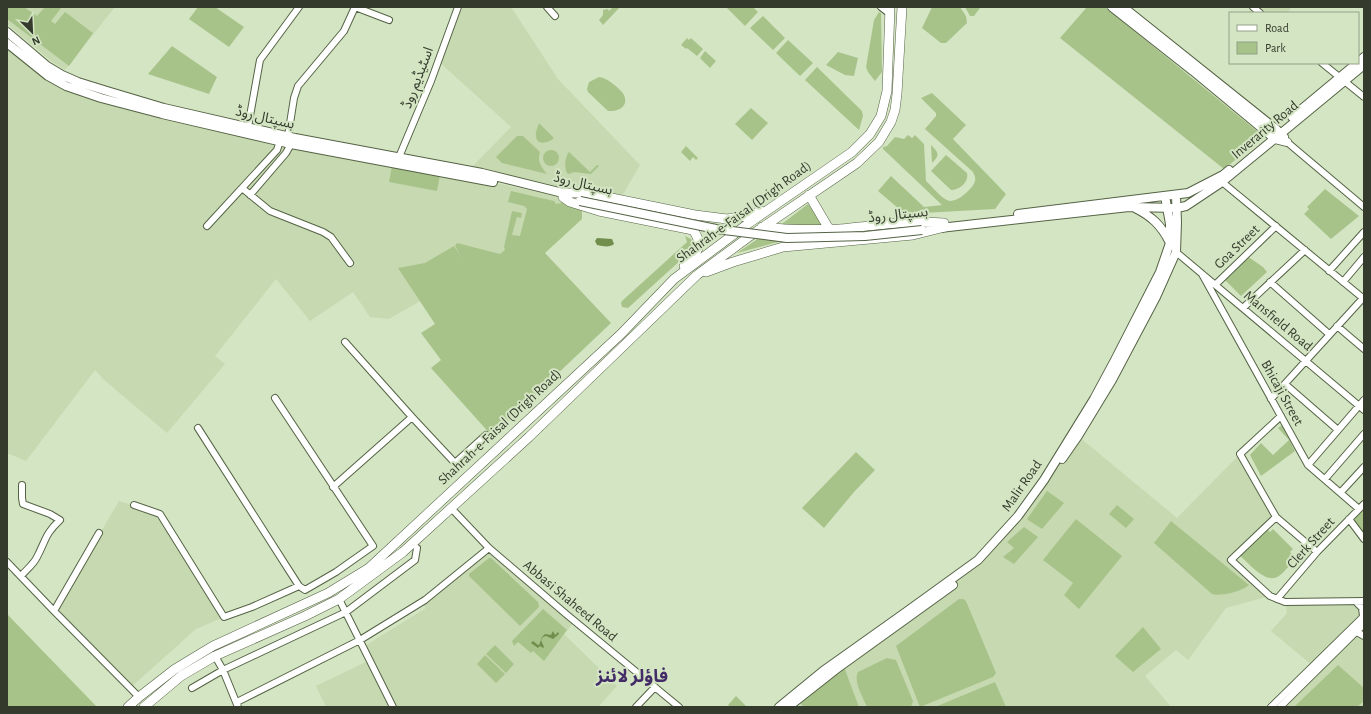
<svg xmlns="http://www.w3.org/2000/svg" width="1371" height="714" viewBox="0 0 1371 714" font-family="'Alegreya Sans','Noto Sans Arabic',sans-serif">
<rect width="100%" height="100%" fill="#d4e5c3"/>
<path fill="#c6d9b0" d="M7 7H115L65 70 51 61 7 24Z
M458 7H511L558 79 640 165 619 201 468 171 511 127 438 61Z
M1253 7H1292L1287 13H1260Z
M7 45 48 76 101 98 388 161 563 197 561 203 486 281 422 300 389 319 370 317 353 292 310 321 276 279 215 356 225 364 167 433 103 379 95 370 26 461 7 453Z
M1078 436 1177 518 1240 454 1276 517 1230 562 1270 596 1226 608 1188 660 1176 650 1145 676 1171 707H802L796 700 981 564 1017 525Z
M119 501 160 514 224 617 196 629 130 688 54 611Z
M489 548 575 621 564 634 617 686 598 707H326L316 686 370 660 363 647 426 608 421 603Z
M1285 602H1364V619L1314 667 1271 631 1287 613Z
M1356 632 1364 636V707H1280Z"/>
<path fill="#a8c38a" d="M7 7H24L37 16 45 7H62L51 21 55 24 65 12 93 33 69 66 7 19Z
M198 7H215L244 27 229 47 189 19Z
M613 7H620L603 25 599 20 603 15V10L608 9 609 11Z
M726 7H753L758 12 745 26Z
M932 7H960L966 16 967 23 946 43H941L922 28Z
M965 7H980V8L974 16H970Z
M1087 7H1105L1263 136V138L1224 169 1060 38Z
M879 12 881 13 882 72 875 81 868 72 866 67 874 20Z
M763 16 785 38 773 50 750 28Z
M687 38 689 40 691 38 703 49 697 56 687 48 686 49 681 45Z
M788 40 813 63 800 76 776 53Z
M172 46 217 77 209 94 148 74Z
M705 51 716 61 710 68 700 58Z
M838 52 858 58 854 76 845 75 826 65Z
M817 67 862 111 863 116 859 130 805 80Z
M599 77C606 77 621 89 624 95 629 107 618 112 608 111L588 92 587 89 589 82Z
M932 93 966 125 953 139 1006 194 995 209 905 214 878 191 891 176 924 207 942 205 883 149V147L887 146 895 137 904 139 908 135 912 138 915 135 924 144 926 181C932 186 940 197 947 200 955 205 973 189 975 181 976 177 974 175 973 172L925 129 936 116V113L921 98Z
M751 108 768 123 752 140 735 124Z
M539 123 554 138C550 142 537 147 536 136 535 132 538 127 539 123Z
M517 136H523L540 152C537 162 541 166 547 174L502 163 496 157Z
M931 145C939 153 940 155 932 163Z
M686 146 698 158 696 160 693 157 690 161 681 152Z
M543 158a8 8 0 1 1 16 0a8 8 0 1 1-16 0Z
M569 152 590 172 597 165 599 166 591 174 574 172 569 174 567 173C564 166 565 160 568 153Z
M946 155 967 173C969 182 960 190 951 190L931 171Z
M392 166 440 175 437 191 389 182Z
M1325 189 1359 216 1331 239 1304 214 1309 209 1307 207Z
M511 191 554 201 556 204 561 203V202L582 205V219L545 253 611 323 492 436 431 368 441 360 421 333 435 324 398 268 425 263 454 246 462 258 455 246 457 243 500 254 505 250 504 247 512 211 522 213 521 218 517 217 512 235 520 236 527 209 524 206 508 202Z
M808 204 824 225 778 227Z
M685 236 691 239 695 245 693 249 628 308 622 307 621 303 622 301 687 242Z
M759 238 782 241 737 253Z
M1247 256 1263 267 1267 272 1241 296 1224 279Z
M1282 425 1295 451 1261 476 1250 455 1261 443 1273 455 1289 440 1278 428Z
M856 452 875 470 854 492 824 528 802 508Z
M1047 491 1064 503 1042 529 1028 520 1027 519Z
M1117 505 1134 519 1126 528 1109 514Z
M1364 506V539L1349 519Z
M1076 519 1122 556 1079 609 1064 595 1073 583 1043 560Z
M1171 521 1249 585C1243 591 1220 597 1212 594L1154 543Z
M1024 527 1038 537 1014 564 1003 557 1014 548 1007 542Z
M1267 529 1270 532 1273 529 1293 549 1290 552 1296 557C1291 563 1286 571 1279 576 1266 585 1250 564 1240 556Z
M489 558H491L538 602 539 607 520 626 469 576V574Z
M959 599H963L966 601 996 673 993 677 920 707 896 646Z
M543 609 567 630 544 661 533 651 531 653 518 642 514 646 512 641Z
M7 614 97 707H7Z
M1143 627 1161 649 1133 672 1115 656Z
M495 645 514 664 506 673 486 654Z
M485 655 505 674 496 683 477 664Z
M887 658 896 660 913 701 911 707H867C863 697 853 682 858 672Z
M1338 665 1364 688V701L1357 707H1294Z
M844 667 859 707H804L796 699Z
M995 682 1006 707H935Z
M736 696 747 707H730L728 705Z"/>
<path fill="#718e4c" d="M597 238 612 239 614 244C609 248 603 246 597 245L595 241Z
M553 631 555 635 558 632 559 634 553 639 546 636 543 637 541 640 544 647 543 648 540 646 538 648 531 643 533 641 538 645H539L542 637 545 634 551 635Z"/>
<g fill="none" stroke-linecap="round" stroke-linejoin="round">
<g stroke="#556345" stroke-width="8">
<path id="minor" d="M355 7 389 20
M547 7 555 16
M881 7 890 14
M1253 7 1260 13
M1322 63 1364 97
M248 127 260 60 299 7
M288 136 294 98 298 86 344 31 355 7
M1287 142 1364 207
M399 157 431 81 458 7
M1222 182 1364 299
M242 188 270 211 323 232 331 237 350 263
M250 195 286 153 291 144
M207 226 277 150 280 141
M1176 252 1364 410
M1329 271 1364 232
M1202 274 1308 465 1359 509
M1270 282 1329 334
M1343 282 1364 257
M1215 285 1276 226
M1244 307 1305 250
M1337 326 1364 349
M345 342 412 417 455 463 486 435
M1285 384 1338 430
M1271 399 1364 297
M1281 416 1240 454 1276 517 1231 560 1270 596 1285 602 1364 601
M198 428 299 586
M1308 465 1364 400
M1325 479 1364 434
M333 487 412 417
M1341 492 1364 467
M134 505 160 514 224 617 252 607 299 586 305 590 336 572 373 546 275 398
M451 508 489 548 566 614 679 707
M1276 517 1317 552
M1349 519 1364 539
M7 562 54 611 139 697
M21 576C26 570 34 564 37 557 46 540 45 534 60 520L50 514 23 504 22 498V485
M339 599 393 707
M1277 599 1317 552 1364 504
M1356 602 1362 608 1363 616
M54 611 99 533
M1353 630 1364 636
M215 656 223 670 238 707
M192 688 223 670 346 612 415 560 417 548
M237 702 360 640 425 600 489 548
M636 707 655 687
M1271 707 1364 616
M1280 707 1364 624"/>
</g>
<g stroke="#556345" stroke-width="10">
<path id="major" d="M1112 7 1193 71 1275 139 1287 142
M1123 7 1277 130 1284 137
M7 32 47 66 62 75 78 82 107 91 164 108 295 138 482 173 567 194
M7 43 48 76 66 86 101 98 162 114 291 144 493 182
M1358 62 1364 57
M1292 117 1357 63
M1135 208C1151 216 1161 225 1169 241
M1018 214 1188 193 1223 175 1229 170
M940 228 1129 207 1177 208 1186 206 1222 182 1364 65
M1062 459 1078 436 1112 380 1156 297 1176 252 1177 222 1176 196
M779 707 823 671 906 612 978 560 1018 516 1044 480 1094 399 1115 360 1160 272 1170 243V224L1165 196
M788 707 835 670 953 585"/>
</g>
<g stroke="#556345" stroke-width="10">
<path id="highway" d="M562 193H587L695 215 727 219 746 216 761 211
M809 195 829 229
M563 197 570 202 599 211 693 230C705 246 696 254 684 266
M762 227C787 230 814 230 839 229 874 226 909 220 944 223
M706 272 733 262 783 247 913 235 945 227
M128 707 139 697 175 669 213 646 328 593 369 568 621 334 674 279 749 223 852 152 870 134 881 116 887 91 890 7
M144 707 181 676 215 656 305 616 339 599 403 552 529 437 697 275 750 236 857 163 879 142 891 122 895 110 897 94 902 7"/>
</g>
<use href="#minor" stroke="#fff" stroke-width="6"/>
<use href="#major" stroke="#fff" stroke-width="8"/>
<use href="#highway" stroke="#fff" stroke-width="9"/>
<g stroke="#556345" stroke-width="10" stroke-linecap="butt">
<path id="major-bridge" d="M580 201 716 229 787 238 865 236 922 230"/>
</g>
<use href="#major-bridge" stroke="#fff" stroke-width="8"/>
</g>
<g text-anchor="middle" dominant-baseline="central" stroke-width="4" stroke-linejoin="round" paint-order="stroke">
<g font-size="14" fill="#343b2d" stroke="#d4e5c3">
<text transform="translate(418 78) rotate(-69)">اسٹیڈیم روڈ</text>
<text transform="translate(265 118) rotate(13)">ہسپتال روڈ</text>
<text transform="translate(1265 130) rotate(-40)">Inverarity Road</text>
<text transform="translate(583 184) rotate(13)">ہسپتال روڈ</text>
<text transform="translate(744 212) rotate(-36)">Shahrah-e-Faisal (Drigh Road)</text>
<text transform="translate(898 215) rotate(-6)">ہسپتال روڈ</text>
<text transform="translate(1237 247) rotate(-44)">Goa Street</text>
<text transform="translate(1278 321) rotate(40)">Mansfield Road</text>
<text transform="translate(1282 393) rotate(61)">Bhicaji Street</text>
<text transform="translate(500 427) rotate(-43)">Shahrah-e-Faisal (Drigh Road)</text>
<text transform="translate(1022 486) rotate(-55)">Malir Road</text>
<text transform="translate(1311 543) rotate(-48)">Clerk Street</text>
<text transform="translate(570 601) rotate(40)">Abbasi Shaheed Road</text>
</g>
<g font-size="18" font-weight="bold" fill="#422b66" stroke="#d4e5c3">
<text x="632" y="677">فاؤلر لائنز</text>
</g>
</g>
<rect width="1371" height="714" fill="none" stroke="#343b2d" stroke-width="16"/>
<rect x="1229" y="12" width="130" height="52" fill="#d4e5c3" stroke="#94a187"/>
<rect x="1237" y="25" width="20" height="6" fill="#ffffff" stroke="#94a187"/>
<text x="1265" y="32" font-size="12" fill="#343b2d">Road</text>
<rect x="1237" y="42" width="20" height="12" fill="#a8c38a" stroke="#94a187"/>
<text x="1265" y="52" font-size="12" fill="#343b2d">Park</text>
<g transform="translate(32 32) rotate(156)" stroke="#d4e5c3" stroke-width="3" paint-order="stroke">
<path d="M0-3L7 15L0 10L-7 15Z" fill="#343b2d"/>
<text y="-6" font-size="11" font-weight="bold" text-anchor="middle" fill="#343b2d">N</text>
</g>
</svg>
